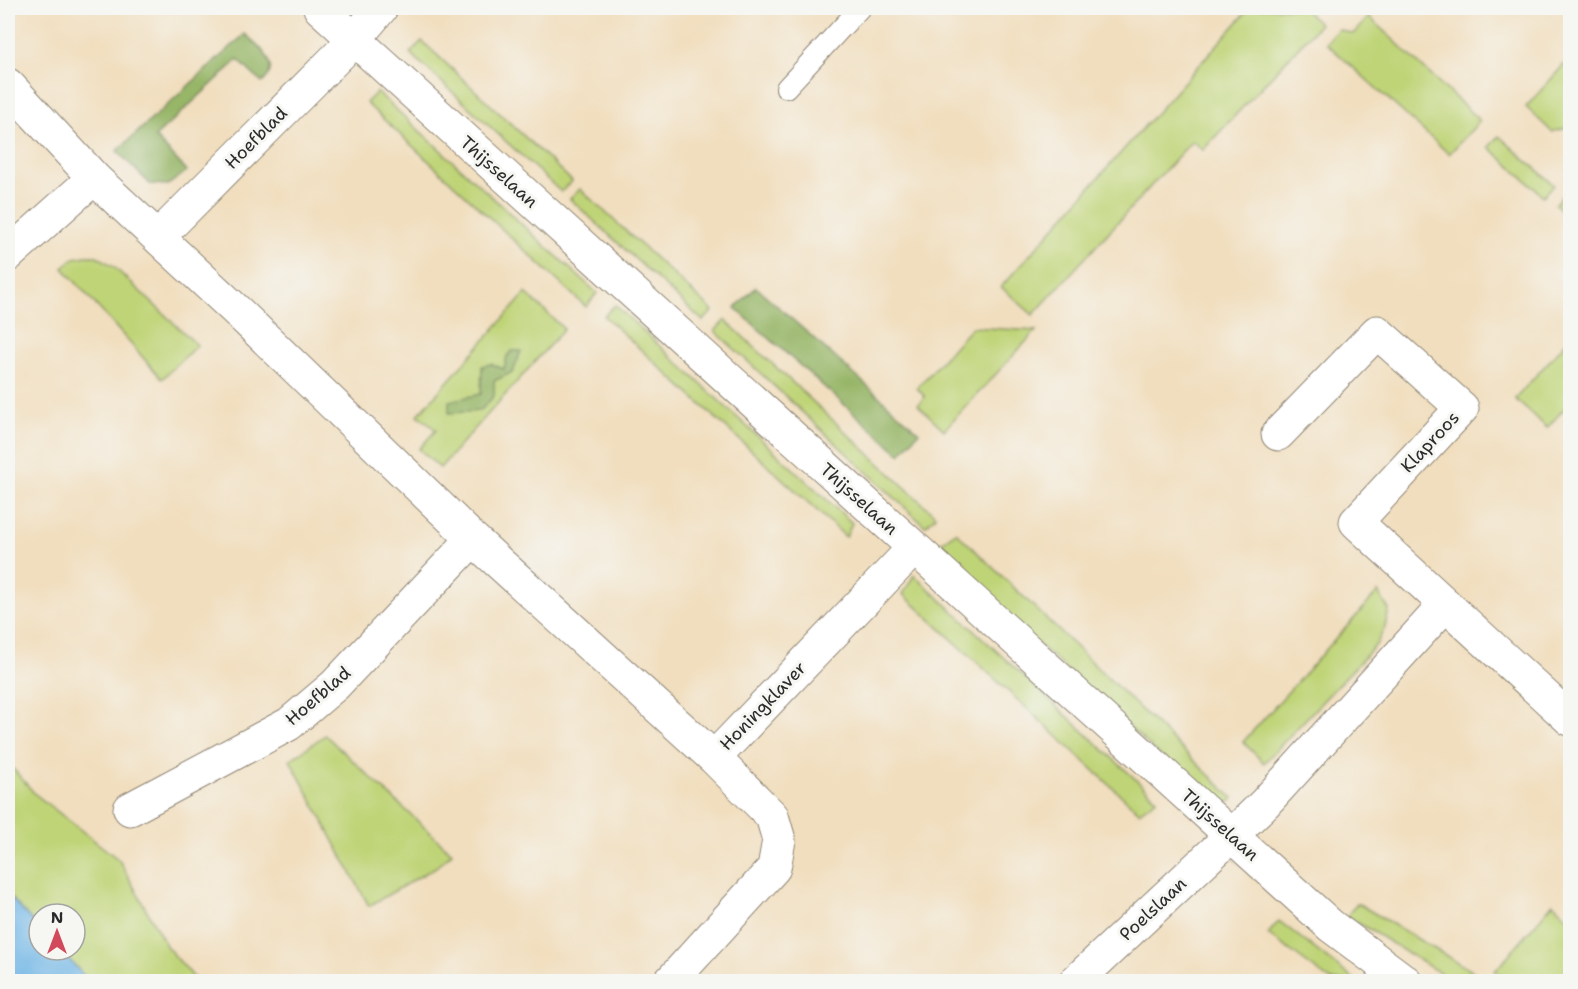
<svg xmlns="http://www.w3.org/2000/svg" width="1578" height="989" viewBox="0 0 1578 989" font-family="'Shantell Sans',sans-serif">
<rect width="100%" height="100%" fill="#f6f6f2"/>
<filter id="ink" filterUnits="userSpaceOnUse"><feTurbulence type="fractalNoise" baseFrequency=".0167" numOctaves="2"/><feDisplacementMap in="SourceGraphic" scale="12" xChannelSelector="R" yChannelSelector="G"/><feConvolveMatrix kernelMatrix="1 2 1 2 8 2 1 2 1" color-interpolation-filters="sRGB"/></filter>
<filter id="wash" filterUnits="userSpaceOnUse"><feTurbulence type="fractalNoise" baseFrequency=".008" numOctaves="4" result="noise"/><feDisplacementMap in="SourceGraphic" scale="24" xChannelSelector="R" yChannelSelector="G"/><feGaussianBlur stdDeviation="1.35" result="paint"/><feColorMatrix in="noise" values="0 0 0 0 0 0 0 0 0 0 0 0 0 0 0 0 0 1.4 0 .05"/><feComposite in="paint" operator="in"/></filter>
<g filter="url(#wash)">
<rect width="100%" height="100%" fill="#f1debe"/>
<path fill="#bfd477" stroke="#758051" stroke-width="1.5" d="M1250 8H1302L1320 24 1203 150 1192 141 1033 315 1001 287Z
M1369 17 1480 121 1449 154 1326 43 1338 29 1353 34Z
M422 41 572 181 561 192 410 53Z
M1570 58V127L1552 132 1526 107Z
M377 92 597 293 586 307 366 103Z
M1499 136 1554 185 1543 196 1489 147Z
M580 189 713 311 703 321 570 199Z
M1564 194 1570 200V218L1555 204Z
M86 256H97L113 266 197 345 162 379 63 268 74 258Z
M526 293 564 329 440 468 419 449 436 430 418 415Z
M615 305 852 523 846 537 604 316Z
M725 320 936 516 925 526 715 331Z
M972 327 1036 331 944 430 918 405 925 397 917 388Z
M1570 338V402L1547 428 1515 399Z
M956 532 1233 798 1221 811 933 548Z
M914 575 1157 799 1139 812 903 594Z
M1378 592 1389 610 1385 627 1376 645 1264 763 1243 742Z
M325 735 452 853 436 867 369 906 290 760Z
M8 763 35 794 119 860 167 947 197 981H89L60 950H75V914H39V928L8 895Z
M1357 903 1487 980 1490 981H1453L1347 916Z
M1553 903 1570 920V981H1515L1495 971Z
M1279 921 1356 981H1331L1268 934Z"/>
<path fill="#97b668" stroke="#61704a" stroke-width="1.5" d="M245 34C260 47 283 65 262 83L238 60 155 137 187 171 168 185 150 184 117 151Z
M756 287 919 432 900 454 735 308Z
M512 351H521L513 372 494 381V396L480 411 449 413V401L481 394 482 366 491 364 504 369 507 356Z"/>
<path fill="#70b5e6" stroke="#4e7088" stroke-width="1.5" d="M8 895 39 928V950H60L89 981H8Z"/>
</g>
<g filter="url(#ink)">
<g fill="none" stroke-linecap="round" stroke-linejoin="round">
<g stroke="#8e8474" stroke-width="22">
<path id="service" d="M786 88 860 8"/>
</g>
<g stroke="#8e8474" stroke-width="35">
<path id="minor" d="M8 85 94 178 239 313 473 539 714 758
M158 237 354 40 381 8
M8 255 94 178
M1278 434 1377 332 1462 408 1356 522 1570 719
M130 809 289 724 335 685 473 539
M1231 836 1265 803 1444 606
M670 982 774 868 779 840 772 816 714 758 913 549"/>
</g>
<g stroke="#8e8474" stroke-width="35">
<path id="tertiary" d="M320 8 1331 926 1406 982
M1075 982 1231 836"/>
</g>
<use href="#service" stroke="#fff" stroke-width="20"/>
<use href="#minor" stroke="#fff" stroke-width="33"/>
<use href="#tertiary" stroke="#fff" stroke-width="33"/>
</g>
</g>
<g text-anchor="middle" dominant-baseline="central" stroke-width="6" stroke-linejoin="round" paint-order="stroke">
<g font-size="18" fill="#2b2b2b" stroke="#f6f6f2">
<text transform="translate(256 138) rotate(-45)">Hoefblad</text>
<text transform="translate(499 172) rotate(42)">Thijsselaan</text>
<text transform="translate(1430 442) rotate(-47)">Klaproos</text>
<text transform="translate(859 499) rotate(42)">Thijsselaan</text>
<text transform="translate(318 696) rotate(-41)">Hoefblad</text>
<text transform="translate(763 706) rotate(-46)">Honingklaver</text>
<text transform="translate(1220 825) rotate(42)">Thijsselaan</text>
<text transform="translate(1153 909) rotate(-43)">Poelslaan</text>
</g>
</g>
<rect width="1578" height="989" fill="none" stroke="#f6f6f2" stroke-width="30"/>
<g transform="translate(57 932)"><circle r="28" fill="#f6f6f2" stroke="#a5a5a2" stroke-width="1.5"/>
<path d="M0-4.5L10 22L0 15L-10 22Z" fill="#d1495b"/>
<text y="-9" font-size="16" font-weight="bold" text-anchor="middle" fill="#2b2b2b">N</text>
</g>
</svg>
